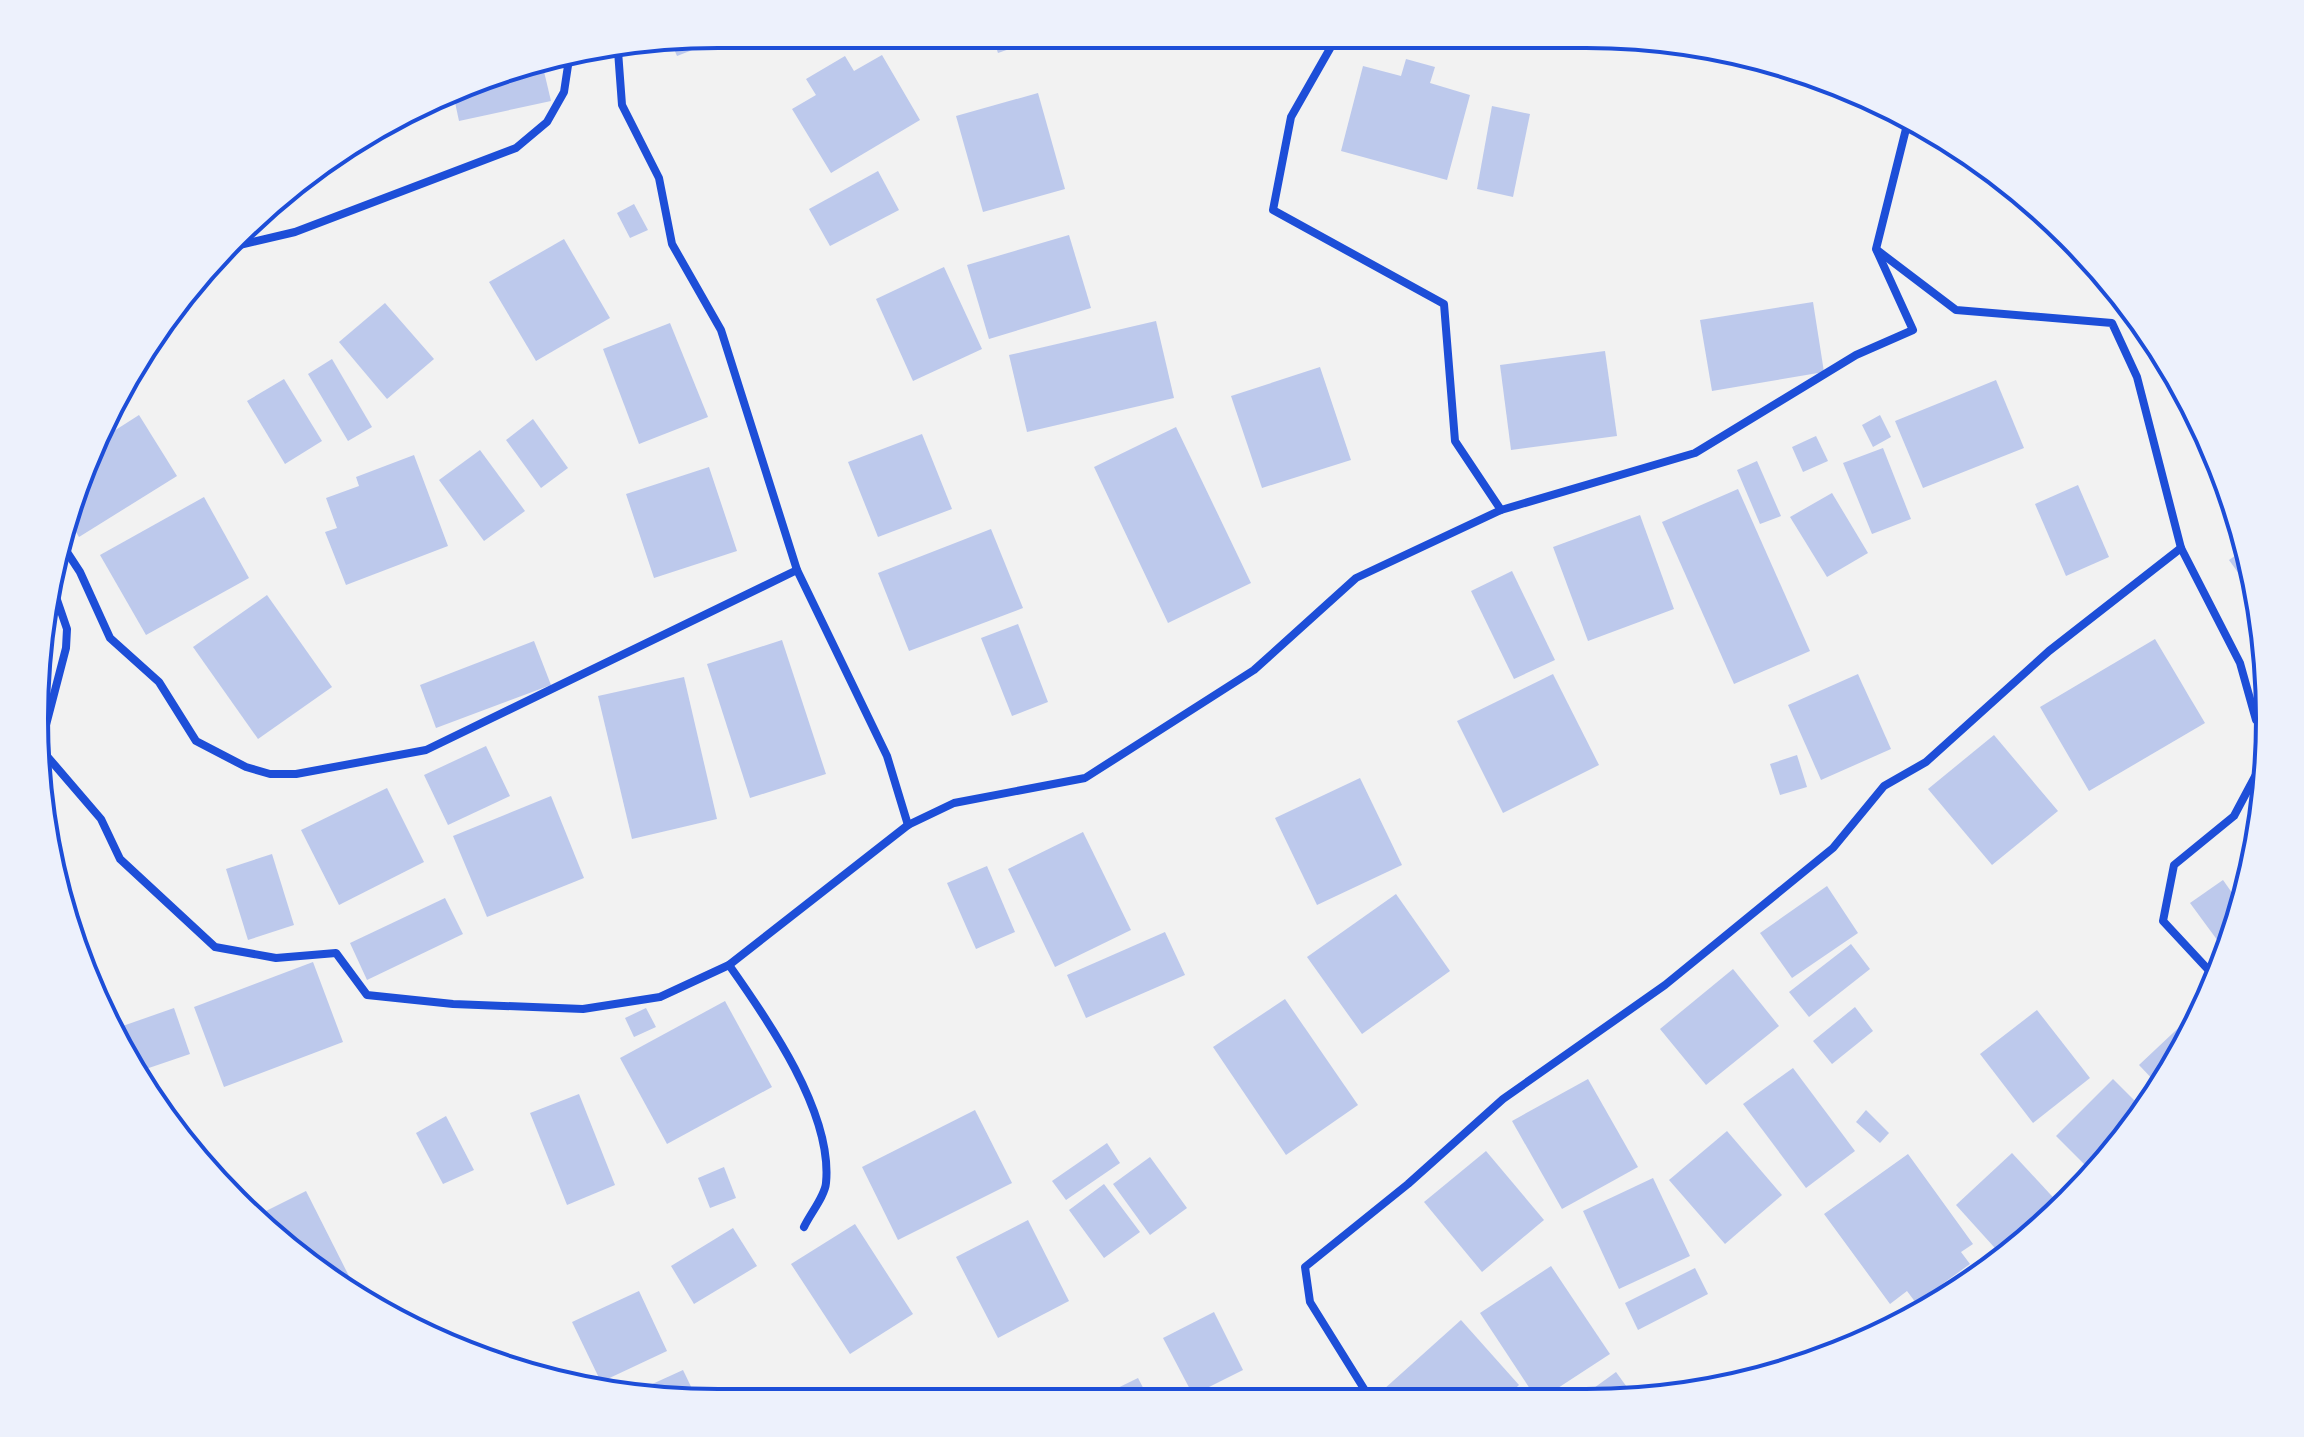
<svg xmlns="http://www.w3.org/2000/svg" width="2304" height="1437" font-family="'Fira Sans Condensed',sans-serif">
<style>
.building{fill:#bdc9ec}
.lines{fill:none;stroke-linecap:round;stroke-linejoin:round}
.minor{stroke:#1d4ed8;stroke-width:8}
.rim{fill:none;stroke:#1d4ed8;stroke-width:4}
</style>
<rect width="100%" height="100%" fill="#f2f2f2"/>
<!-- building -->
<g class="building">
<path d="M992 36H1046L998 53Z"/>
<path d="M691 39 695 49 677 56 671 42Z"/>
<path d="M882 55 920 120 831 173 792 109 816 95 806 79 845 56 854 71Z"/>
<path d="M1406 59 1435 67 1430 83 1470 95 1447 180 1341 151 1363 66 1401 76Z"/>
<path d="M542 63 551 101 459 121 453 93 499 70Z"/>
<path d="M1038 93 1065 189 983 212 956 116Z"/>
<path d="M1492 106 1530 114 1513 197 1477 189Z"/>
<path d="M878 171 899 210 830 246 809 209Z"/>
<path d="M634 204 648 230 630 238 617 213Z"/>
<path d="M1069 235 1091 308 989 339 967 265Z"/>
<path d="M564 239 610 318 536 361 489 282Z"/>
<path d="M944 267 982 349 913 381 876 299Z"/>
<path d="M1813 302 1824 372 1712 391 1700 320Z"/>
<path d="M385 303 434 359 387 399 339 342Z"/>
<path d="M1156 321 1174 398 1027 432 1009 355Z"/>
<path d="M670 323 708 417 639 444 603 349Z"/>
<path d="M1605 351 1617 436 1511 450 1500 365Z"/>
<path d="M332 359 372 427 348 441 308 374Z"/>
<path d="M1320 367 1351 460 1262 488 1231 396Z"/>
<path d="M284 379 322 441 285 464 247 401Z"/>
<path d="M1996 380 2024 448 1923 488 1895 421Z"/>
<path d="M139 415 177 476 79 537 67 517 70 498 103 438Z"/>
<path d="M1880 415 1891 437 1873 447 1862 425Z"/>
<path d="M533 419 568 468 541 488 506 440Z"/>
<path d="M1176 427 1251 583 1168 623 1094 467Z"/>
<path d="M922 434 952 509 878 537 848 462Z"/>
<path d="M1816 436 1828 461 1803 472 1792 447Z"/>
<path d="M1883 448 1911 519 1872 534 1843 463Z"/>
<path d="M480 450 525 511 484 541 439 480Z"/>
<path d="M414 455 448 546 346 585 325 532 337 528 326 498 359 486 356 477Z"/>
<path d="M1757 461 1781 516 1760 524 1737 470Z"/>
<path d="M709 467 737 551 654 578 626 494Z"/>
<path d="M2078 485 2109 557 2066 576 2035 504Z"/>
<path d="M1738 489 1810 651 1734 684 1662 522Z"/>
<path d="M1832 493 1868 553 1827 577 1790 517Z"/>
<path d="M204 497 249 578 146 635 100 555Z"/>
<path d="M1640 515 1674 609 1588 641 1553 547Z"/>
<path d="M991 529 1023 608 909 651 878 573Z"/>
<path d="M2245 549 2257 599 2229 560Z"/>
<path d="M1512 571 1555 660 1514 679 1471 591Z"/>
<path d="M267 595 332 687 258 739 193 647Z"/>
<path d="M1018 624 1048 702 1012 716 981 638Z"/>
<path d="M2155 639 2205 723 2089 791 2040 707Z"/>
<path d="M782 640 826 774 750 798 707 664Z"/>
<path d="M534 641 551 685 436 728 420 685Z"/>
<path d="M1553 674 1599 765 1503 813 1457 721Z"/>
<path d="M1858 674 1891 749 1821 780 1788 705Z"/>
<path d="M684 677 717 819 632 839 598 696Z"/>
<path d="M1994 735 2058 811 1992 865 1928 789Z"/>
<path d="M486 746 510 796 448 825 424 775Z"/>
<path d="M1797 755 1807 787 1780 795 1770 764Z"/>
<path d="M1360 778 1402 865 1317 905 1275 818Z"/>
<path d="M387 788 424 862 339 905 301 830Z"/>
<path d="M551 796 584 878 487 917 453 836Z"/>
<path d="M1083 832 1131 930 1055 967 1008 869Z"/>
<path d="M272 854 294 925 248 940 226 869Z"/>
<path d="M987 866 1015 932 976 949 947 883Z"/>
<path d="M2223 880 2242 907 2226 952 2190 903Z"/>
<path d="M1827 886 1858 933 1792 978 1760 933Z"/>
<path d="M1396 894 1450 971 1362 1034 1307 957Z"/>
<path d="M445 898 463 934 367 980 350 943Z"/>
<path d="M1165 932 1185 975 1086 1018 1067 975Z"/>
<path d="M1851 944 1870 969 1809 1017 1789 992Z"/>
<path d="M313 962 343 1042 224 1087 194 1007Z"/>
<path d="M1733 969 1779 1026 1706 1085 1660 1029Z"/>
<path d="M1285 999 1358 1105 1286 1155 1213 1047Z"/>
<path d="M725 1001 772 1087 667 1144 620 1058Z"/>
<path d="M2207 1001 2199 1022 2159 1086 2139 1065Z"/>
<path d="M1855 1007 1873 1031 1832 1064 1813 1041Z"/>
<path d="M174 1008 190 1054 137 1072 117 1028Z"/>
<path d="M646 1008 656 1027 634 1037 625 1018Z"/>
<path d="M2037 1010 2090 1078 2033 1123 1980 1054Z"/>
<path d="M1793 1068 1855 1151 1806 1188 1743 1104Z"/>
<path d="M1588 1079 1638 1167 1562 1209 1512 1121Z"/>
<path d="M2113 1079 2144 1110 2128 1136 2093 1173 2056 1136Z"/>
<path d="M579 1094 615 1185 567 1205 530 1113Z"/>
<path d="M975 1110 1012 1183 898 1240 862 1167Z"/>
<path d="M1866 1110 1889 1133 1880 1143 1856 1122Z"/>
<path d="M446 1116 474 1170 443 1184 416 1133Z"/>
<path d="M1727 1131 1782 1195 1725 1244 1669 1180Z"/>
<path d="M1107 1143 1120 1163 1066 1200 1052 1181Z"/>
<path d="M1486 1151 1544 1220 1482 1272 1424 1202Z"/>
<path d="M2012 1153 2062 1207 2036 1233 2003 1257 1956 1205Z"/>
<path d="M1908 1154 1973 1244 1961 1252 1970 1264 1916 1303 1907 1291 1890 1304 1824 1214Z"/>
<path d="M1150 1157 1187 1208 1150 1235 1113 1184Z"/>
<path d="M724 1167 736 1198 710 1208 698 1178Z"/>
<path d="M1653 1178 1690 1256 1619 1289 1583 1211Z"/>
<path d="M1104 1184 1140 1232 1104 1258 1069 1210Z"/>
<path d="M306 1191 354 1286 349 1289 301 1261 258 1215Z"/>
<path d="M1028 1220 1069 1301 998 1338 956 1257Z"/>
<path d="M855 1224 913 1314 850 1354 791 1264Z"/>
<path d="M733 1228 757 1266 694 1304 671 1266Z"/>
<path d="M1551 1266 1610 1354 1538 1401 1480 1313Z"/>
<path d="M1695 1268 1708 1294 1638 1330 1625 1303Z"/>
<path d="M639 1291 667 1351 601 1382 572 1322Z"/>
<path d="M1214 1312 1243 1370 1193 1395 1163 1338Z"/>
<path d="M1461 1320 1519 1385 1502 1401 1392 1400 1383 1390Z"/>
<path d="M683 1370 696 1397 626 1396Z"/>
<path d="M1616 1372 1637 1401H1576Z"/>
<path d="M1138 1378 1149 1399H1095Z"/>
</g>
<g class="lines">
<!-- minor -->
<g class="minor">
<path d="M1336 38 1291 117 1273 210 1444 304 1455 441 1501 510"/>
<path d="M618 51 622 105 659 178 672 244 721 330 797 570 887 756 908 825"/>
<path d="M235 246 295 232 516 148 547 122 564 92 569 59"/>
<path d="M1877 250 1956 310 2112 323 2137 377 2181 548 2240 663 2256 720H2267"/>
<path d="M63 546 80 572 110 638 159 682 196 741 246 767 270 774H296L426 750 797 570"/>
<path d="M55 594 67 629 66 648 40 748 101 819 120 859 215 947 276 958 336 953 367 995 453 1004 583 1009 660 997 729 965 908 825 954 803 1085 778 1254 670 1356 578 1501 510 1695 453 1856 355 1913 330 1876 249 1908 121"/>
<path d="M729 965C768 1020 833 1113 826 1183 825 1196 810 1214 804 1227"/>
<path d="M2216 978 2163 921 2174 865 2234 816 2268 752"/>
<path d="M1371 1400 1310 1302 1305 1267 1408 1184 1503 1099 1665 985 1833 848 1884 786 1926 762 2049 651 2181 548"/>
</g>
</g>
<!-- crop -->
<path d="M0 0H2304V1437H0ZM718 48H1586A670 670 0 0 1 2256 718V719A670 670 0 0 1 1586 1389H718A670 670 0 0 1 48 719V718A670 670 0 0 1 718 48Z" fill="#edf1fc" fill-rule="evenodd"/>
<path class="rim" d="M718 48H1586A670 670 0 0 1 2256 718V719A670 670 0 0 1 1586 1389H718A670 670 0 0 1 48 719V718A670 670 0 0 1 718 48Z"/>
</svg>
